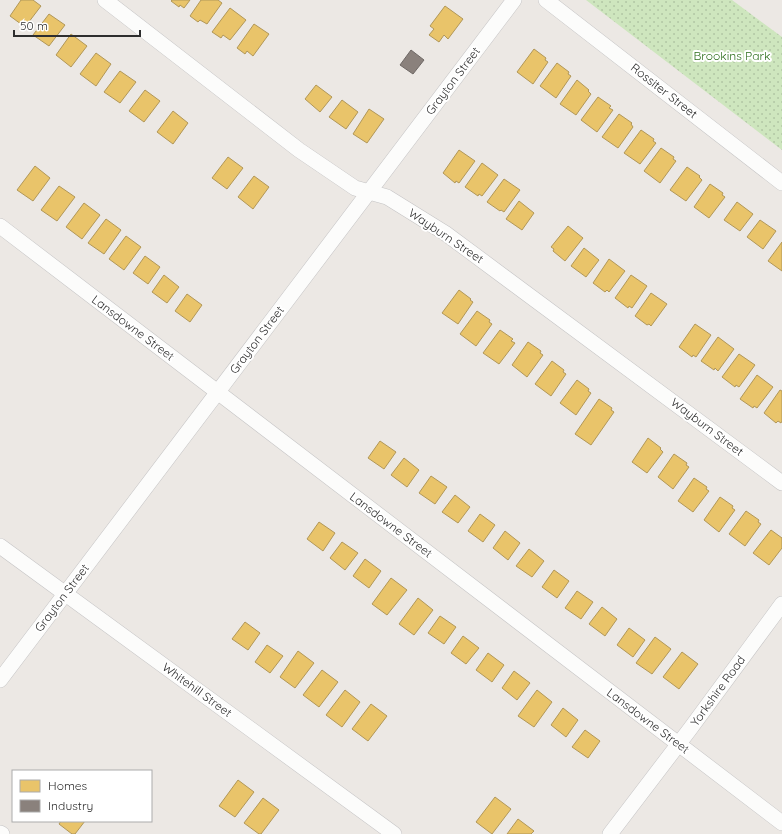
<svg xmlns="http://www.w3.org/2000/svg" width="782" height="834" font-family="Quicksand,sans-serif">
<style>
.park{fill:url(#park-dots)}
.homes{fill:#e9c46a;stroke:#b19758}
.industry{fill:#8a817c;stroke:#6e6865}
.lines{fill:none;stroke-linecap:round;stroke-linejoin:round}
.minor-casing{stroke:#c5c4c5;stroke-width:16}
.minor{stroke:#fcfcfb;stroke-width:15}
.labels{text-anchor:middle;stroke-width:4;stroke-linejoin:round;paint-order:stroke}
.park-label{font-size:12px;fill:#2c6e1b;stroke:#fff}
.street-label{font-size:12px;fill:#2e2e2e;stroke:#fff}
</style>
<defs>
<pattern id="park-dots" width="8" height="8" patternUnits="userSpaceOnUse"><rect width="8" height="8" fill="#cee6be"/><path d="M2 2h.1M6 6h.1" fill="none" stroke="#b1c6a4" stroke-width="1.8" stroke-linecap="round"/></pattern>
</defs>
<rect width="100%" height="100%" fill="#ece8e4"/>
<!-- park -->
<path class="park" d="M586 0H732L782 37V150Z"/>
<!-- homes -->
<g class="homes">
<path d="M21 0H33L41 6 25 27 10 16Z"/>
<path d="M172 0H190L184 8 180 5 179 7 171 1Z"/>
<path d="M201 0H218L222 3 207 24 200 20 198 22 190 16Z"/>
<path d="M445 6 463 19 448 39 444 35 439 42 429 35 434 29 430 26Z"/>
<path d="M230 8 246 20 230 40 223 35 221 38 212 32Z"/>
<path d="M49 14 65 25 49 46 33 35Z"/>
<path d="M254 24 269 34 253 56 247 51 245 54 237 48Z"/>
<path d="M71 34 87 46 71 67 56 55Z"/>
<path d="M534 49 546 58 545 60 548 62 533 84 517 72Z"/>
<path d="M96 53 111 64 96 86 80 74Z"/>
<path d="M557 63 569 72 568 74 571 76 556 98 540 86Z"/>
<path d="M120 71 136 82 120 103 104 92Z"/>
<path d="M577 80 589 90 588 91 591 94 576 115 560 104Z"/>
<path d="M316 85 332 97 320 112 305 99Z"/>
<path d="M145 90 160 101 144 122 129 111Z"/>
<path d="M598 97 611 106 609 108 613 110 597 132 581 120Z"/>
<path d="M342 100 358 112 346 129 329 117Z"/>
<path d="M369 109 384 119 367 143 353 134Z"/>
<path d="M173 111 188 123 173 144 157 132Z"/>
<path d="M619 114 632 123 631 124 633 127 618 148 602 137Z"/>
<path d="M641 130 654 139 653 141 656 143 640 164 624 153Z"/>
<path d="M661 148 674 157 673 159 676 161 660 183 644 171Z"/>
<path d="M459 150 475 161 459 183 456 181 455 183 443 173Z"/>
<path d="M228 157 243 168 227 189 212 178Z"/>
<path d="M482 163 498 175 482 196 479 194 478 196 465 187Z"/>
<path d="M35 166 50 178 33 201 17 190Z"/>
<path d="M687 167 700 176 699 177 702 180 686 201 670 190Z"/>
<path d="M254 176 269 187 253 209 238 197Z"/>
<path d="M504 179 520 190 504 212 501 210 500 211 487 202Z"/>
<path d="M710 184 723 193 722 195 725 197 709 218 694 207Z"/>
<path d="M59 186 75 197 57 221 41 210Z"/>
<path d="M519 201 534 213 522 230 506 219Z"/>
<path d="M737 202 753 214 740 231 724 220Z"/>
<path d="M84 203 100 215 82 239 66 227Z"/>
<path d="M106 219 121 230 104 254 88 243Z"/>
<path d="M760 220 776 231 763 249 747 237Z"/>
<path d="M568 226 583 238 565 261 553 251 554 249 551 247Z"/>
<path d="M126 236 141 247 124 270 109 259Z"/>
<path d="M782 242V271L768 261Z"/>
<path d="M584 248 599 260 586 277 571 266Z"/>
<path d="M145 256 160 267 148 284 133 273Z"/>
<path d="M609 259 625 271 609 292 607 290 605 292 593 283Z"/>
<path d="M164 275 179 287 167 303 152 292Z"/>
<path d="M631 275 647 286 632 308 629 306 628 308 615 298Z"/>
<path d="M459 290 471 299 470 300 473 302 458 324 442 313Z"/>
<path d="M651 293 667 304 651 326 649 324 647 325 635 316Z"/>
<path d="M187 294 202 305 190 322 175 311Z"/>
<path d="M477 311 490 320 489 322 492 324 476 346 460 334Z"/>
<path d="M695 324 711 335 696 357 693 355 692 357 679 347Z"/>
<path d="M500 330 513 339 511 341 515 343 499 364 483 353Z"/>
<path d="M718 337 734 349 718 371 715 368 714 370 701 361Z"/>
<path d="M528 342 541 351 540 353 543 355 527 377 512 365Z"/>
<path d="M739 354 755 365 739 387 736 385 735 387 722 377Z"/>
<path d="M552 361 564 370 563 372 566 374 551 396 535 384Z"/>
<path d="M757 375 773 387 757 408 754 406 753 408 740 399Z"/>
<path d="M577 380 589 389 588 391 591 393 576 415 560 403Z"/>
<path d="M780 390 782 391V421L781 423 778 421 776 423 764 413Z"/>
<path d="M599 399 612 408 611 410 614 412 591 445 575 434Z"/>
<path d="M648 438 661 448 660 449 663 452 647 473 632 462Z"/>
<path d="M380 441 396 452 384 469 368 458Z"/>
<path d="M674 454 687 463 686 465 689 467 673 489 658 477Z"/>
<path d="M404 458 419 470 407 487 391 475Z"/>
<path d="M431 476 447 487 435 504 419 493Z"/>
<path d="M694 478 707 487 706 489 709 491 693 512 678 501Z"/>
<path d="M455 495 470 507 458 523 442 512Z"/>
<path d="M720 497 733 506 732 508 735 510 719 532 704 520Z"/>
<path d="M746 511 759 520 758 522 761 524 745 546 729 534Z"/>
<path d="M480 514 495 525 483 542 468 531Z"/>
<path d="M319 522 335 533 323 551 307 539Z"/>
<path d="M771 530 782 538V548L769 565 753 553Z"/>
<path d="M505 531 520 543 508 560 493 548Z"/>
<path d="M342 542 358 553 345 570 330 558Z"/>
<path d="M529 549 544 561 532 577 516 566Z"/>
<path d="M365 559 381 571 369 588 353 576Z"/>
<path d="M554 570 569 581 557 598 542 587Z"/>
<path d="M391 578 407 590 387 615 372 604Z"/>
<path d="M577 591 593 602 581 619 565 608Z"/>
<path d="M418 598 433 610 414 635 399 624Z"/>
<path d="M602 607 617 619 605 636 589 624Z"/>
<path d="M440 616 456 627 444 644 428 633Z"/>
<path d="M245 622 260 633 248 650 232 639Z"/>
<path d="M629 628 645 640 633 657 617 645Z"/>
<path d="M463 636 479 648 466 664 451 653Z"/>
<path d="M655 637 671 649 652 674 636 663Z"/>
<path d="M267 645 283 656 270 673 255 662Z"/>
<path d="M298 651 314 663 295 688 280 677Z"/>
<path d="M682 652 698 664 679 689 663 677Z"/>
<path d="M488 653 504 665 492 682 476 670Z"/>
<path d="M322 670 338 682 319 707 303 695Z"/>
<path d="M514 671 530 683 517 700 502 688Z"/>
<path d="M345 690 360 702 342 727 326 715Z"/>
<path d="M537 690 552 702 534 727 518 716Z"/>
<path d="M371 704 387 716 368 741 352 729Z"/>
<path d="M563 708 578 720 566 737 551 725Z"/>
<path d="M585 730 600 741 588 758 572 747Z"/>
<path d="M238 780 254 792 235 817 219 806Z"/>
<path d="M495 797 511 809 492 834 476 822Z"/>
<path d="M263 798 279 810 261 834H259L244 823Z"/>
<path d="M518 819 534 831 531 834H507Z"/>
<path d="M61 821H85L75 834H72L59 824Z"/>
</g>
<!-- industry -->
<path class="industry" d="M411 50 424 60 413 74 400 65Z"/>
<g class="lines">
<defs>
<g id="minor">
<path d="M105 0 299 150 355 188 387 197 445 233 782 483"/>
<path d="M546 0 782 183"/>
<path d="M0 226 782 823"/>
<path d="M0 546 394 834"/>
<path d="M0 680 514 0"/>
<path d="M0 833 2 834"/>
<path d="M610 834 690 729 782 604"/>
</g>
</defs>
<!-- minor casing -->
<use href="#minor" class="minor-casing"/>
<!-- minor -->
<use href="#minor" class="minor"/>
</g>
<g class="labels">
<!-- park labels -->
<g class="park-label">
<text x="732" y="60">Brookins Park</text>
</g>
<!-- street labels -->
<g class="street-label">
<text transform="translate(453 81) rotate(-53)" y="4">Grayton Street</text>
<text transform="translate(664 91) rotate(38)" y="4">Rossiter Street</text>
<text transform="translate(446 236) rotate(34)" y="4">Wayburn Street</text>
<text transform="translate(133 328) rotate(37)" y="4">Lansdowne Street</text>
<text transform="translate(257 340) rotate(-53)" y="4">Grayton Street</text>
<text transform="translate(707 427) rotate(37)" y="4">Wayburn Street</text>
<text transform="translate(391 525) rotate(37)" y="4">Lansdowne Street</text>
<text transform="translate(62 598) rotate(-53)" y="4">Grayton Street</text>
<text transform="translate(197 690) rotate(36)" y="4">Whitehill Street</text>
<text transform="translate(718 691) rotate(-54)" y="4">Yorkshire Road</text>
<text transform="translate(648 721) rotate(37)" y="4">Lansdowne Street</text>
</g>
</g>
<!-- legend -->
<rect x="12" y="770" width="140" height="52" fill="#ffffff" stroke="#ababab"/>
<rect x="20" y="780" width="20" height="12" fill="#e9c46a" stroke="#ababab"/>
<text x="48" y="790" font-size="12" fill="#2e2e2e">Homes</text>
<rect x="20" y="800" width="20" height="12" fill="#8a817c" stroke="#ababab"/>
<text x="48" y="810" font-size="12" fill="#2e2e2e">Industry</text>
<!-- scale -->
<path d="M14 30v6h126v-6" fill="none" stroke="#2e2e2e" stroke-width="2"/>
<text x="20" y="30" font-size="12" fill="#2e2e2e" stroke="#ffffff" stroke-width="3" paint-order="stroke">50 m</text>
</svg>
